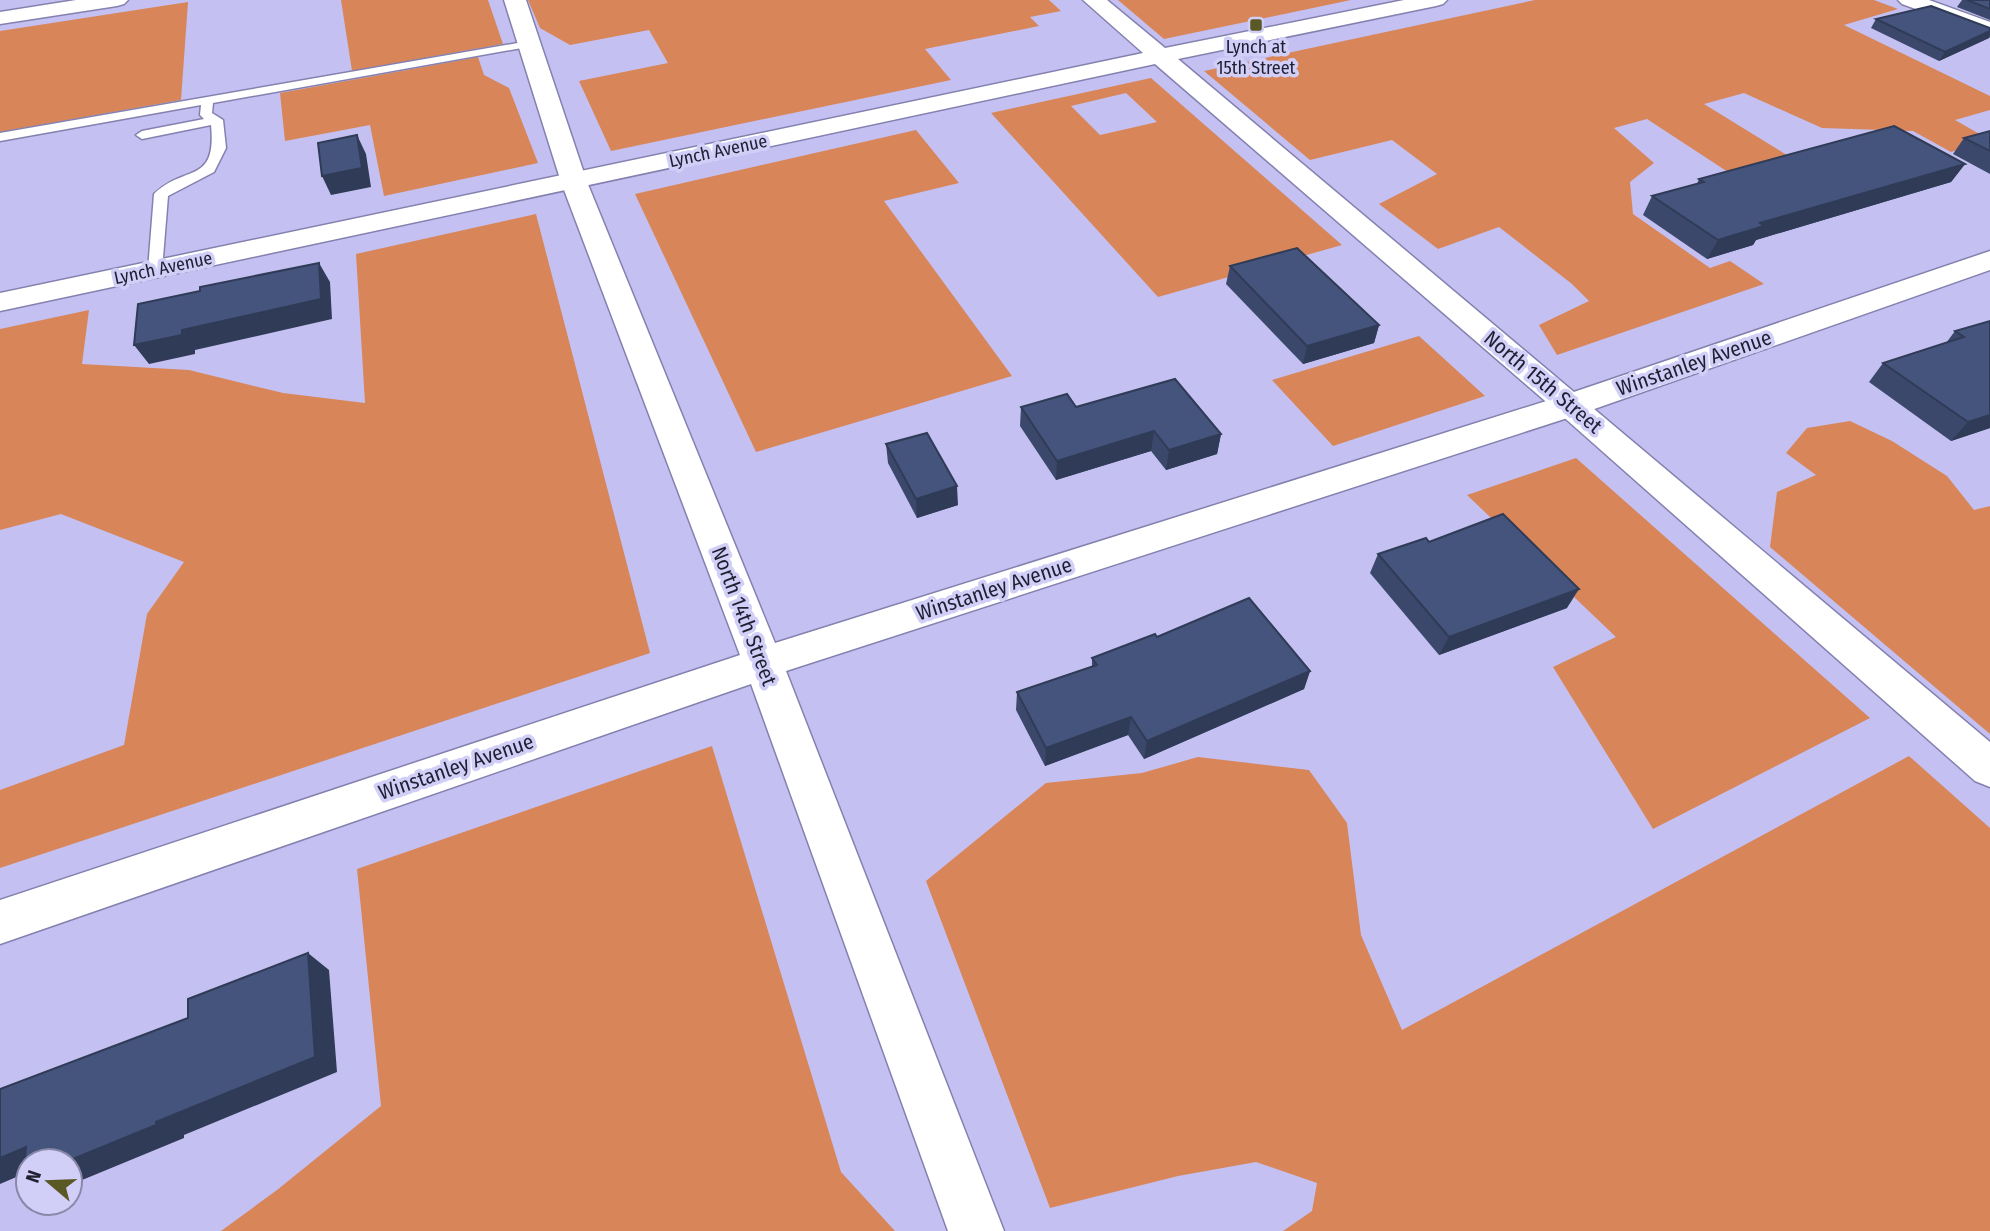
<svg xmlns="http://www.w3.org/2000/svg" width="1990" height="1231" font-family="'Fira Sans Condensed',sans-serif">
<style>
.green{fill:#d88559;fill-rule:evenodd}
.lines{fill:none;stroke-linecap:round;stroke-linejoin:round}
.lane-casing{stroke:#8481af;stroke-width:3}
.street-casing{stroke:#8481af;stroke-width:3}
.secondary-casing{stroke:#8481af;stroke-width:3}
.lane{fill:#fff;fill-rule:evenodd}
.street{fill:#fff;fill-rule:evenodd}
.secondary{fill:#fff;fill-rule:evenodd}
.wall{fill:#3b486b}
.shaded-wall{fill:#303b57}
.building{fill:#45547c;stroke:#303b57;stroke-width:2}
.poi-dot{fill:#5a5825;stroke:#d1cff7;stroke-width:2.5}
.labels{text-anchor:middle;stroke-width:7;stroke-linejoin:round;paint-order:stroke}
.far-poi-label{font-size:18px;fill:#201e31;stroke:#d1cff7}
.far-street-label{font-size:18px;fill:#201e31;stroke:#d1cff7}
.street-label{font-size:21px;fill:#201e31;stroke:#d1cff7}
</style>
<rect width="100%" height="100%" fill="#c4c1f2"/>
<!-- green -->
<g class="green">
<path d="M341 0H488L503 44 352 71Z"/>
<path d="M528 0H1049L1061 11 1030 17 1039 26 925 49 951 80 611 151 579 81 668 63 649 30 570 45 540 28Z"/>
<path d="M1118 0H1351L1164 39Z"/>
<path d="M1535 0H1874L1898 9 1844 25 1990 96V110L1955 120 1990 140 1951 152 1913 131 1822 128 1744 93 1704 104 1790 157 1731 174 1647 119 1614 128 1654 163 1630 182 1633 214 1710 268 1730 261 1764 284 1557 355 1539 325 1589 301 1572 284 1499 227 1438 249 1379 204 1437 174 1392 140 1310 160 1204 71Z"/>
<path d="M188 2 181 100 0 132V31Z"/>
<path d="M478 57 484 75 509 88 538 163 384 196 370 125 285 141 280 93Z"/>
<path d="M1151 78 1342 245 1158 297 991 113ZM1126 93 1157 122 1100 135 1071 106Z"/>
<path d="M916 130 959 183 884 201 1012 376 756 452 635 194Z"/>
<path d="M536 214 650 653 0 868V790L124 745 147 614 184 562 61 514 0 530V329L89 310 82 364 189 370 283 393 365 403 356 254Z"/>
<path d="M1419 336 1485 396 1333 446 1272 380Z"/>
<path d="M1850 421 1892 441 1947 476 1974 510 1990 506V734L1770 547 1777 492 1816 475 1786 453 1807 428Z"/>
<path d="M1576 458 1870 718 1653 829 1553 667 1616 637 1467 495Z"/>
<path d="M712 746 841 1172 895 1231H221L277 1190 381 1106 357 869Z"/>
<path d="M1909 756 1990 828V1231H1283L1312 1211 1317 1183 1256 1162 1178 1176 1050 1208 926 881 1046 783 1142 773 1198 757 1309 770 1347 823 1361 935 1402 1030Z"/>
</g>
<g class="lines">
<defs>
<path id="lane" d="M529 41 535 44 533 46 213 103 212 113 223 120 226 148 214 172 168 196 162 270 155 274 148 270 154 194C185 164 217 185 211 125L142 139 136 135 142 131 204 119 200 115 201 105 0 141V133Z"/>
<g id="street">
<path d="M76 0H128L124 4 117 6 0 24V12Z"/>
<path d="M504 0H526L587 182 775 643 1559 397 1990 251V270L1583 413 786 671 1004 1231H948L751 684 0 944V900L740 655 561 182Z"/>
<path d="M1898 0H1929L1990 22V36L1902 4Z"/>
</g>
<path id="secondary" d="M1083 0H1107L1165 48 1404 0H1447L1443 4 1436 6 1178 59 1990 742V787L1975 781 1559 413 1155 64 0 311V293L1143 53Z"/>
</defs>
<!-- lane casing -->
<use href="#lane" class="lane-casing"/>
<!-- street casing -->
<use href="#street" class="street-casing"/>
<!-- secondary casing -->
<use href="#secondary" class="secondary-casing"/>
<!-- lane -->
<use href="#lane" class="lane"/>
<!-- street -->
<use href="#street" class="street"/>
<!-- secondary -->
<use href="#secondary" class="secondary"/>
</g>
<!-- wall -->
<g class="wall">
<path d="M1962 0H1990V20L1957 7Z"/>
<path d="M1876 19 1990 28V36L1989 38 1939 61 1871 28Z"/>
<path d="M1990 131V174L1953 154 1964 138Z"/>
<path d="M1965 164 1951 182 1756 240 1753 245 1707 259 1643 215 1652 196 1697 184 1699 179Z"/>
<path d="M1230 266 1379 325 1374 343 1303 364 1226 284Z"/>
<path d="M1990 321V428L1951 441 1869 382 1883 363 1946 343 1955 331Z"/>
<path d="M1021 407H1076L1221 434 1217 454 1166 470 1151 451 1056 480 1020 426Z"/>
<path d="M886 444 958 505 917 518 888 463Z"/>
<path d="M1429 542 1567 608 1439 655 1370 573 1378 554Z"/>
<path d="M1157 637 1310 671 1304 689 1144 759 1128 735 1045 766 1016 710 1017 692 1092 666V658Z"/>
</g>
<!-- shaded-wall -->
<g class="shaded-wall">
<path d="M1990 31V36L1989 38 1939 61 1945 52Z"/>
<path d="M357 135 366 154 371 187 331 195 322 176Z"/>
<path d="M1965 164 1951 182 1756 240 1753 245 1707 259 1718 240 1760 223Z"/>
<path d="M319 263 330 282 332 319 195 350V354L149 364 134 345 182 330Z"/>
<path d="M1379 325 1374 343 1303 364 1307 346Z"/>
<path d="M1990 415V428L1951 441 1968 422Z"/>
<path d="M1154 431 1151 451 1056 480 1057 461Z"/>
<path d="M1221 434 1217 454 1166 470 1169 450Z"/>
<path d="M957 486 958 505 917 518 916 499Z"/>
<path d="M1579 589 1567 608 1439 655 1449 637Z"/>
<path d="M1310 671 1304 689 1144 759 1147 741Z"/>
<path d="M1131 717 1128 735 1045 766 1046 748Z"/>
<path d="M308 953 329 970 337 1072 184 1135V1138L70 1185V1161H68Z"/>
<path d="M26 1147 28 1172 0 1184V1158Z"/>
</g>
<!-- building -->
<g class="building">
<path d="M1967 0H1990V9Z"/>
<path d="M1931 6 1990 28V31L1945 52 1876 19Z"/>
<path d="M1894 126 1965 164 1760 223 1764 226 1718 240 1652 196 1704 182 1699 179Z"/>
<path d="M1990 131V151L1964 138Z"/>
<path d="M357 135 362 168 322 176 318 143Z"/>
<path d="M1297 248 1379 325 1307 346 1230 266Z"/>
<path d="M319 263 321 299 182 330V335L134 345 138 304 200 291V287Z"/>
<path d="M1990 321V415L1968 422 1883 363 1964 337 1955 331Z"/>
<path d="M1175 379 1221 434 1169 450 1154 431 1057 461 1021 407 1067 394 1076 407Z"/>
<path d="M927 433 957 486 916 499 886 444Z"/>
<path d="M1503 514 1579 589 1449 637 1378 554 1426 538 1429 542Z"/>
<path d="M1249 598 1310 671 1147 741 1131 717 1046 748 1017 692 1097 665 1092 658 1155 634 1157 637Z"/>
<path d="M308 953 315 1057 156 1122V1125L68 1161H28V1177L23 1179 26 1147 0 1158V1089L188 1018V999Z"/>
</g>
<!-- markers -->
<rect class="poi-dot" x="1249" y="18" width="14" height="14" rx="3.5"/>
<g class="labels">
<!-- far-poi labels -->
<g class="far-poi-label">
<text x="1256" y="53">Lynch at<tspan x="1256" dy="21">15th Street</tspan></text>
</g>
<!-- far-street labels -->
<g class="far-street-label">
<text transform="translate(718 151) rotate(-12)" y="6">Lynch Avenue</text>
<text transform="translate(163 268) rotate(-12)" y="6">Lynch Avenue</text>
</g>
<!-- street labels -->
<g class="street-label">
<text transform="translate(1694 363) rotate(-19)" y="7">Winstanley Avenue</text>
<text transform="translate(1543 382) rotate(40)" y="7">North 15th Street</text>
<text transform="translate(994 589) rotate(-18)" y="7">Winstanley Avenue</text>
<text transform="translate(744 616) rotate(69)" y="7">North 14th Street</text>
<text transform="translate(456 767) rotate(-19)" y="7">Winstanley Avenue</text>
</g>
</g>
<!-- north arrow -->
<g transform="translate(49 1182) rotate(289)"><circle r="33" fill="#d1cff7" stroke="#8a88a8" stroke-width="2"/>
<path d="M0-5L12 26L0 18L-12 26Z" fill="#5a5825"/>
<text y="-10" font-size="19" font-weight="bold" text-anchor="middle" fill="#201e31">N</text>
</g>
</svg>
